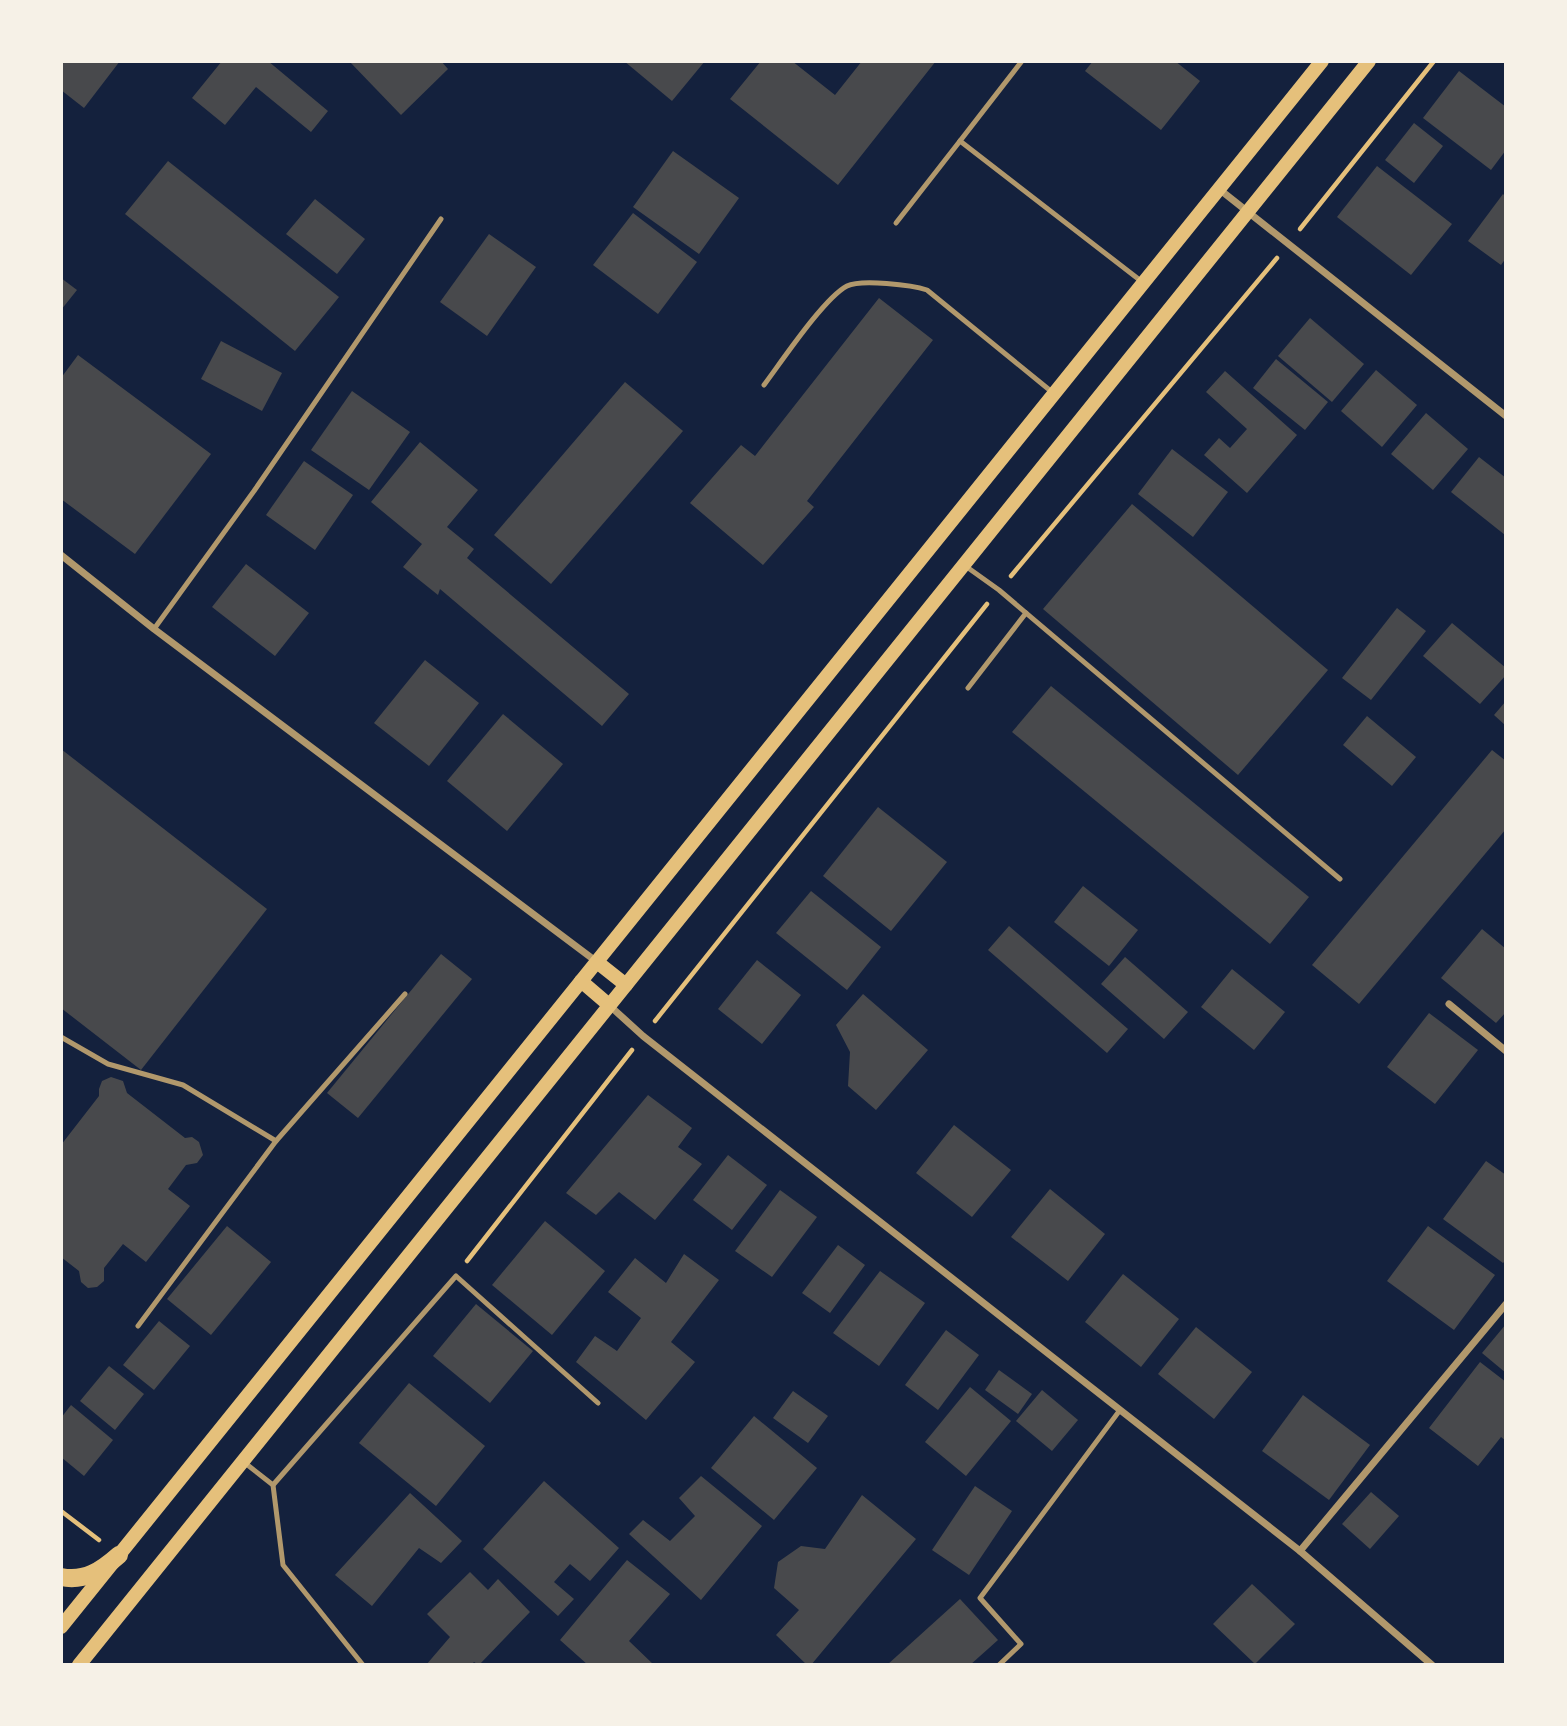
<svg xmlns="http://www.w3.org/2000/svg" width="1567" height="1726" font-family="'Open Sans',sans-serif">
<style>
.building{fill:#48494c}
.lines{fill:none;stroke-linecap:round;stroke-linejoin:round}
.path{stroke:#e5c07b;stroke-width:4.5}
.service{stroke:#b1986c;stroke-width:5}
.minor{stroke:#b1986c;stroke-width:7}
.secondary{stroke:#e5c07b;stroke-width:14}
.primary{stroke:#e5c07b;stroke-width:18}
</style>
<rect width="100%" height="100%" fill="#14213d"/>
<!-- building -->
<g class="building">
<path d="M61 61H120L84 108 61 90Z"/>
<path d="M222 61H268L328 111 311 132 256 87 225 125 192 98Z"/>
<path d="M349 61H441L448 69 401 115Z"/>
<path d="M624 61H705L672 101Z"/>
<path d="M761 61H792L835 95 862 61H936L838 185 730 99Z"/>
<path d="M1093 61H1175L1200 81 1161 130 1085 71Z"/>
<path d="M1459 71 1506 107V150L1491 170 1423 118Z"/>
<path d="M1414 123 1443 146 1414 183 1385 160Z"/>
<path d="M673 151 739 198 699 254 633 207Z"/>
<path d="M168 161 339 297 295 351 125 214Z"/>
<path d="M1377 166 1452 224 1411 275 1337 217Z"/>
<path d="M1503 194 1506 197V258L1501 265 1468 241Z"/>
<path d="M315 199 365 239 337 274 286 234Z"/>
<path d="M633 213 697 262 658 314 593 265Z"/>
<path d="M489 234 536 267 487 336 440 302Z"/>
<path d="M61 278 77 290 61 310Z"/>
<path d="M879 298 933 340 807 501 814 507 763 565 690 503 741 445 755 456Z"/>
<path d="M1310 318 1364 364 1332 402 1278 356Z"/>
<path d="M221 341 282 373 262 411 201 379Z"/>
<path d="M78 355 211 454 135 554 61 499V378Z"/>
<path d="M1276 359 1328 402 1305 430 1253 388Z"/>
<path d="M1376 370 1417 405 1382 447 1341 411Z"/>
<path d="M1225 371 1297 435 1247 493 1204 455 1219 438 1230 448 1247 429 1206 392Z"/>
<path d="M625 382 683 431 551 584 494 535Z"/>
<path d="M352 391 410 432 369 490 311 450Z"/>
<path d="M1426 413 1468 449 1433 490 1391 454Z"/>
<path d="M420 442 478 490 447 527 474 549 467 558 629 694 602 726 440 589 438 595 403 567 422 544 371 502Z"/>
<path d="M1172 449 1228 492 1193 537 1138 494Z"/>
<path d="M1479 457 1506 478 1505 535 1451 492Z"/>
<path d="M304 461 353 495 315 550 266 515Z"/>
<path d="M1132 504 1328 670 1238 775 1043 609Z"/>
<path d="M246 564 309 613 275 656 212 607Z"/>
<path d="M1397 608 1426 631 1371 700 1342 678Z"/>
<path d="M1452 623 1506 668V675L1480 704 1423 656Z"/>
<path d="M425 660 479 703 429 766 374 723Z"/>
<path d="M1051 686 1309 897 1270 944 1012 732Z"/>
<path d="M1506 701V726L1494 715Z"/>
<path d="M503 714 563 764 507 831 447 781Z"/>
<path d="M1367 716 1416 757 1392 786 1343 745Z"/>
<path d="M61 749 267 909 141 1070 61 1008Z"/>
<path d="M1492 750 1506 761V829L1359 1004 1312 965Z"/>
<path d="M878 807 947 862 891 931 823 876Z"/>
<path d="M1083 886 1138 930 1109 966 1054 922Z"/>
<path d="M811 891 881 947 847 990 776 933Z"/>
<path d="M1009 926 1128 1029 1107 1053 988 950Z"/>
<path d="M1482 929 1506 949V1012L1496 1023 1441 978Z"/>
<path d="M441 954 472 979 358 1118 327 1093Z"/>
<path d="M1125 957 1188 1012 1164 1039 1101 984Z"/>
<path d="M757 960 801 995 762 1044 718 1009Z"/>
<path d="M1232 969 1285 1012 1254 1050 1201 1007Z"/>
<path d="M863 994 928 1050 876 1110 848 1086 850 1052 836 1025Z"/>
<path d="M1429 1013 1478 1050 1435 1104 1387 1067Z"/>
<path d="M111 1077 123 1081 127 1093 185 1138 192 1137 199 1142 203 1155 197 1163 186 1165 168 1189 190 1206 146 1262 123 1244 104 1268V1281L97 1287 88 1288 81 1282 79 1271 61 1257V1145L99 1096V1089L102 1081Z"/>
<path d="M648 1095 692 1128 678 1147 702 1164 655 1220 619 1192 596 1215 566 1193Z"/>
<path d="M954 1125 1011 1170 972 1217 916 1173Z"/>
<path d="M728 1155 767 1185 732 1230 693 1200Z"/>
<path d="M1486 1161 1506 1175V1260L1503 1263 1443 1219Z"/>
<path d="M1050 1189 1105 1234 1068 1281 1011 1237Z"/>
<path d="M780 1190 817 1217 772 1277 735 1251Z"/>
<path d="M545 1221 605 1271 552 1335 492 1285Z"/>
<path d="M227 1226 271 1262 211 1335 167 1299Z"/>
<path d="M1428 1226 1495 1275 1454 1330 1387 1281Z"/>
<path d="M838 1245 865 1265 830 1313 802 1293Z"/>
<path d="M684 1254 719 1280 671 1342 695 1362 646 1420 576 1362 595 1336 617 1351 641 1318 608 1292 635 1258 666 1283Z"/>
<path d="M880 1271 925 1303 879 1366 833 1333Z"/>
<path d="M1123 1274 1179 1319 1141 1367 1085 1322Z"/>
<path d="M476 1304 533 1351 490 1403 433 1356Z"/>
<path d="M159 1321 190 1346 154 1390 123 1365Z"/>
<path d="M1506 1324V1373L1482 1353Z"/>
<path d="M1196 1327 1252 1372 1214 1419 1158 1374Z"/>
<path d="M946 1330 979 1355 938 1410 905 1385Z"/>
<path d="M1480 1362 1506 1382V1441L1501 1437 1478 1466 1429 1428Z"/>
<path d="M109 1366 144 1394 115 1430 80 1401Z"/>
<path d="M999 1370 1032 1394 1018 1414 985 1390Z"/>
<path d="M409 1383 485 1446 436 1506 359 1443Z"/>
<path d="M970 1387 1011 1421 966 1476 925 1442Z"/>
<path d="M1042 1390 1078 1420 1052 1451 1016 1421Z"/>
<path d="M793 1391 828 1416 808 1443 773 1418Z"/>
<path d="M1303 1395 1370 1445 1329 1500 1262 1451Z"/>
<path d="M71 1405 113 1440 84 1476 61 1457V1418Z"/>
<path d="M754 1416 817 1468 774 1520 711 1468Z"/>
<path d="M701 1476 762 1526 701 1600 629 1534 643 1520 670 1541 695 1516 679 1498Z"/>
<path d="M544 1481 619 1548 590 1581 570 1564 554 1582 574 1599 558 1616 483 1549Z"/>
<path d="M975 1486 1012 1511 969 1575 932 1550Z"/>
<path d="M1371 1492 1399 1516 1370 1549 1342 1524Z"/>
<path d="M410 1493 462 1541 441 1563 419 1548 372 1606 335 1575Z"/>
<path d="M862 1495 916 1539 811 1665H807L776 1635 799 1610 774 1588 778 1562 801 1546 825 1549Z"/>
<path d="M627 1560 670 1594 629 1641 654 1665H588L560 1640Z"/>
<path d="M470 1572 488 1590 498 1579 530 1612 479 1665 474 1662 471 1665H426L450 1637 427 1614Z"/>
<path d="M1252 1584 1295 1624 1255 1664 1213 1624Z"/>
<path d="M960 1599 998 1640 970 1665H887Z"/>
</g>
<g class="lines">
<!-- path -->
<g class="path">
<path d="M1300 229 1434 61"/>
<path d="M1011 576 1277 258"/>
<path d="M655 1021 987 604"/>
<path d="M467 1261 632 1050"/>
<path d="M61 1511 99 1540"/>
</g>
<!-- service -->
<g class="service">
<path d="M1022 61 960 141 1141 281"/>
<path d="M896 223 960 141"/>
<path d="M764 385C782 361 824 298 847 286 861 279 912 285 927 290L1052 392"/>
<path d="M964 565 999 590 1340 879"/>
<path d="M154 629 254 491 441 219"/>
<path d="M968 688 1026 613"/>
<path d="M61 1037 108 1064 183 1085 276 1141"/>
<path d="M138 1326 276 1141 405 994"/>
<path d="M245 1463 273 1485 283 1565 363 1665"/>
<path d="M273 1485 456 1276 598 1403"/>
<path d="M999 1665 1021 1644 980 1598 1120 1410"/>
</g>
<!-- minor -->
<g class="minor">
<path d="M1219 189 1506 416"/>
<path d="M61 555 154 629 597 962"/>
<path d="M1449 1004 1506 1051"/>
<path d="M610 1006 643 1036 1300 1551 1432 1665"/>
<path d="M1300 1551 1506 1304"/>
</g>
<!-- secondary -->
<g class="secondary">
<path d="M597 962 626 985"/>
<path d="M581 981 609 1005"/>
<path d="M61 1627 1322 61"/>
<path d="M79 1665 1369 61"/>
</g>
<!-- primary -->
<path class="primary" d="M61 1577C85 1582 102 1570 119 1555"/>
</g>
<!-- border -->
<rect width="1567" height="1726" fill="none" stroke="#f6f1e7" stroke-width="126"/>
</svg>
